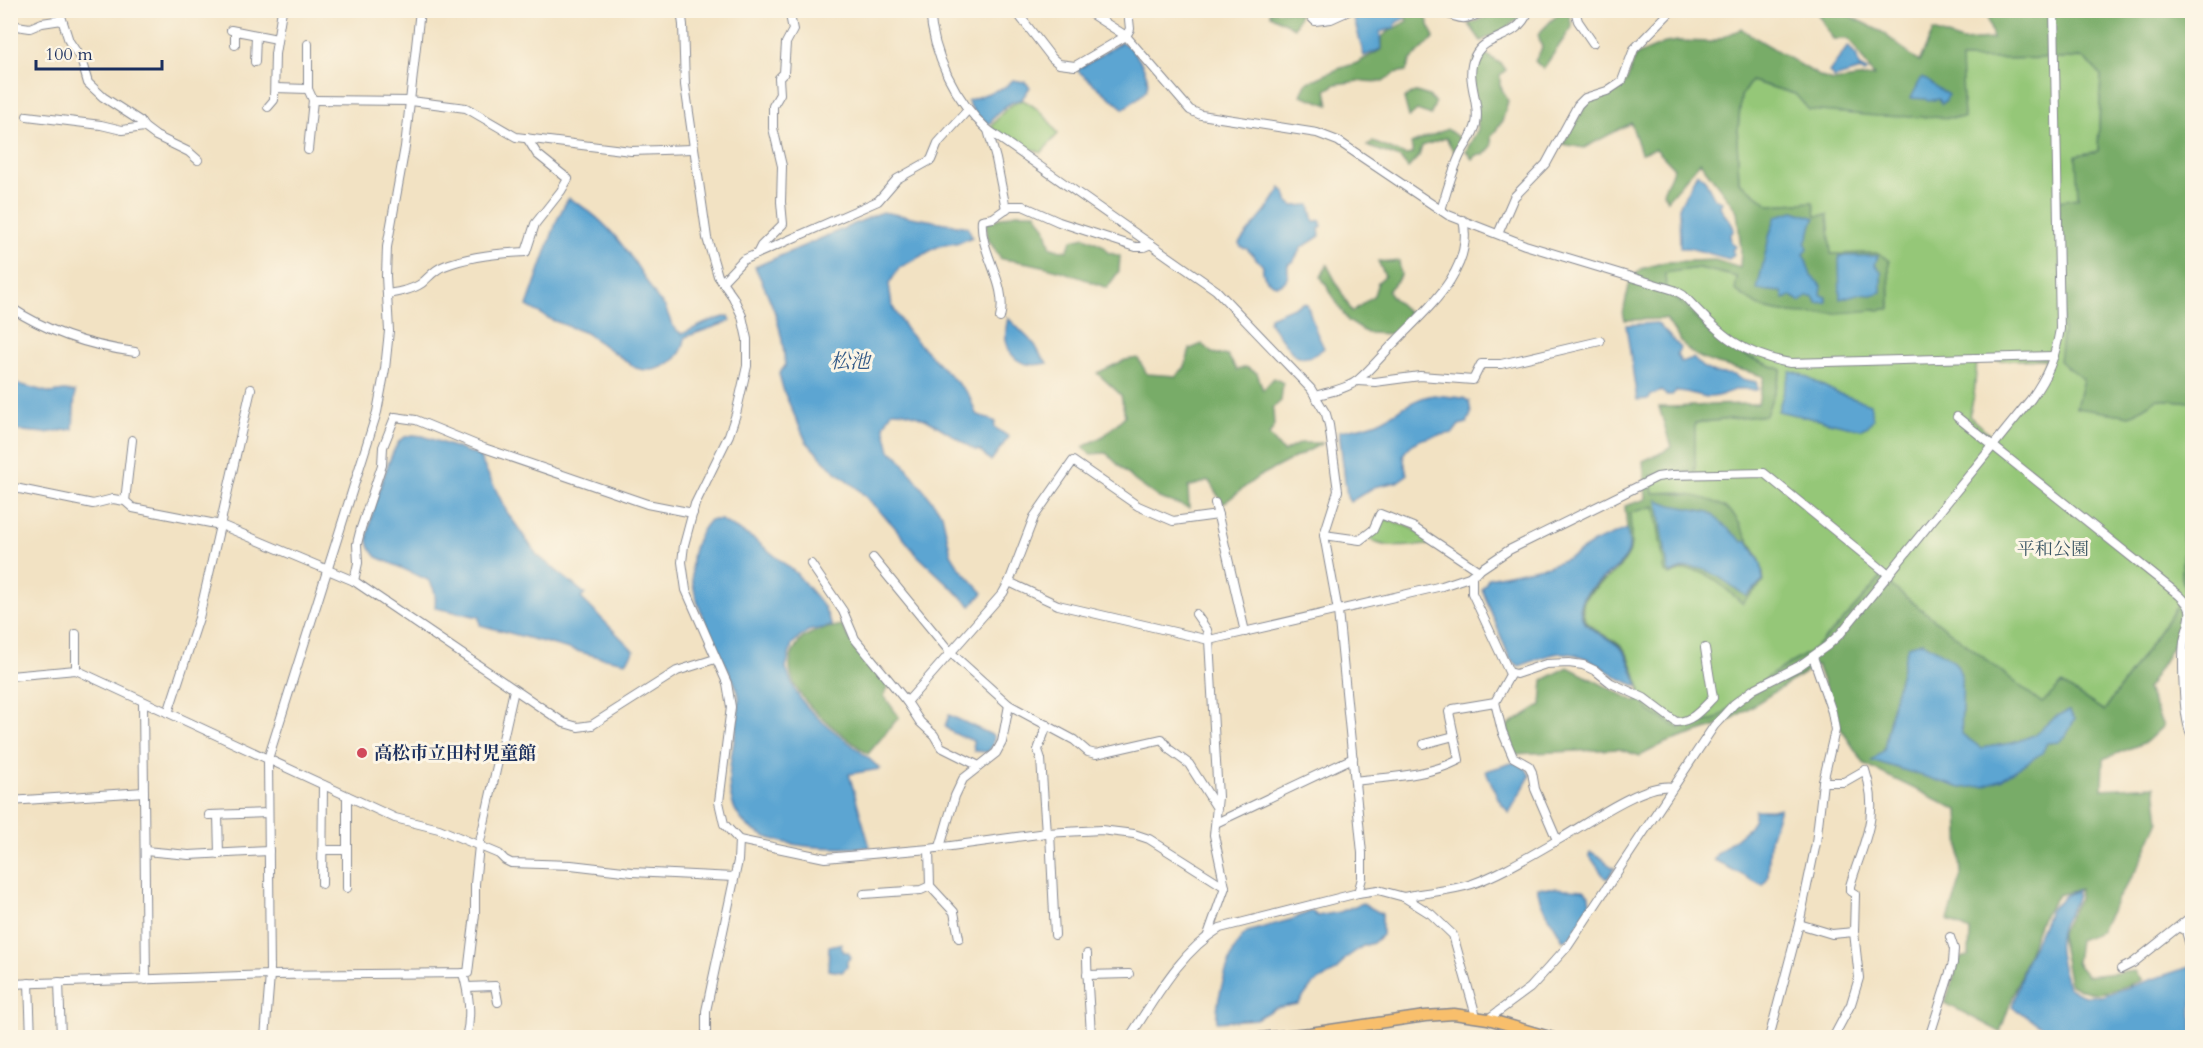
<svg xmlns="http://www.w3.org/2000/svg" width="2203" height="1048" font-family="Cardo,'Noto Serif JP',serif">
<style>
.green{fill:#95c778;stroke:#587b6b;stroke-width:1.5;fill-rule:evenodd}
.forest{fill:#78ac68;stroke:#4a6e63;stroke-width:1.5;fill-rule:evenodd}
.water{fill:#5ba5d2;stroke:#3b6a98;stroke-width:1.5}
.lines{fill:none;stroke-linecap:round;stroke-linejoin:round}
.minor-casing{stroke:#868890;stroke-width:10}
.major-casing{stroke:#868890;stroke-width:13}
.minor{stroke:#fff;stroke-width:8}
.major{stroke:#f8bf6c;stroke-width:10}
.poi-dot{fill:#d1495b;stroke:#fcf5e5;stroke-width:2}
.labels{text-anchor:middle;stroke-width:6;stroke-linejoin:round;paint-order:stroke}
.park-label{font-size:18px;fill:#3a5564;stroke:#fcf5e5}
.poi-label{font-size:18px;font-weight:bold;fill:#1b2f5e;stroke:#fcf5e5;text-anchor:start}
.water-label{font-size:20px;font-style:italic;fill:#315887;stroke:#fcf5e5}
</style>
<rect width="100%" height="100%" fill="#fcf5e5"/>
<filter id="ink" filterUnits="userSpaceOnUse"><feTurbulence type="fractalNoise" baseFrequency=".0167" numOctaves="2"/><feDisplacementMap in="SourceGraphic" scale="12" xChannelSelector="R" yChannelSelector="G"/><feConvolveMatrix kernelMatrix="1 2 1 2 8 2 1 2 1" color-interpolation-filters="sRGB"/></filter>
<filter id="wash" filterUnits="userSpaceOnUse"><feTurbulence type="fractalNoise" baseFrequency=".008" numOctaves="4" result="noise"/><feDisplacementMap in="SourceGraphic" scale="24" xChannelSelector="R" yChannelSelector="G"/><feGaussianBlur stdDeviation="1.35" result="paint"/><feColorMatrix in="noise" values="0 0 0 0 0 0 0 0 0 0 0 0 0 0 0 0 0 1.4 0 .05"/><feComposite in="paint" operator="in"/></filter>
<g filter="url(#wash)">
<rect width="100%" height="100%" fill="#f2e2c3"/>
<!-- green -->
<g class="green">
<path d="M2084 58 2101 75 2098 151 2078 199 2060 201 2084 379 2076 407 2130 416 2157 399 2192 402V506L2183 534 2182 578 2186 593 2104 711 2062 684 2043 704 1881 578 1836 628 1810 652 1772 674 1716 719 1680 729 1651 712 1639 698 1641 691C1636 678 1632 659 1623 649 1612 635 1587 633 1583 613 1582 608 1583 600 1587 596 1600 580 1620 573 1629 554 1633 546 1630 522 1630 512L1655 506 1665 572 1670 575C1699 559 1721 585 1742 603L1705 500 1678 492 1652 493 1650 476 1695 423 1766 415 1782 370C1760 361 1737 354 1718 340 1696 325 1690 305 1666 293L1665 272 1699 268 1738 277 1736 290 1758 305 1790 312 1890 309 1889 261 1879 253 1830 254 1828 215 1816 216 1813 202 1770 205 1739 182 1737 140 1741 96 1751 81 1795 94 1964 118 1960 59ZM2046 359 2040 378 2024 400 1991 436 1969 416 1974 396 1977 361ZM1796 372 1837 393 1870 404 1868 426 1861 429 1778 411Z"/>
<path d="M1023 100C1039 108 1049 119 1058 134L1041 153 999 134 991 127C1000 115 1008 104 1023 100Z"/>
<path d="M1381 517 1412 528 1429 540 1428 545C1408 546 1386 550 1369 539Z"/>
</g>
<!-- forest -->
<g class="forest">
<path d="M1270 11H1290L1300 14 1294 28 1270 15Z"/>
<path d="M1404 11H1420L1425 14 1434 38 1411 60 1406 71 1395 73 1383 82 1359 81 1336 84 1326 90 1329 105 1301 95 1306 83 1338 69 1357 63 1382 49V37L1386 33 1408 21Z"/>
<path d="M1502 11H1524C1514 26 1497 33 1481 41L1469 24Z"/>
<path d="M1561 11H1568L1572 27 1543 69 1535 61 1542 48 1538 34Z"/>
<path d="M1816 11H1844L1853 18 1882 32 1919 62 1933 31 1962 41 1993 39 1986 11H2192V402L2157 399 2130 416 2076 408 2083 379 2059 361 2063 330 2059 201 2078 198 2076 155 2098 151 2101 75 2084 58 1961 59 1964 118 1876 116 1809 110 1795 94 1751 81 1741 96 1737 140 1739 182 1770 205 1813 202 1816 216 1828 215 1831 254 1879 253 1889 261 1890 309C1851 311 1796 321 1759 306 1751 302 1743 295 1735 290L1737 277 1699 268 1665 273 1666 293C1687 303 1697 322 1714 337 1733 353 1759 361 1782 370L1766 415 1695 423V471L1650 476 1653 493C1677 492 1716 496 1733 514 1739 521 1743 531 1748 539 1759 557 1762 560 1764 582L1742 603C1721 585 1699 559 1670 575L1665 572 1655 506 1630 513C1630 522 1633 546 1629 554 1619 573 1600 580 1587 596 1583 600 1582 608 1583 613 1588 633 1612 635 1624 649 1632 659 1636 678 1641 691L1639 699 1651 712 1680 729 1716 719 1772 674 1810 652 1836 628 1881 578 2042 703 2062 684 2104 711 2186 593 2182 578 2183 534 2192 506V522L2185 551 2192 614 2147 689 2163 726 2146 742 2103 759 2102 789 2155 786 2159 821 2139 866 2118 898 2100 932 2079 940 2076 963 2087 976 2135 971 2142 980C2112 990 2099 1001 2070 984L2060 934 2079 898 2080 889 2058 895 2040 921 2000 1032 1945 1003 1960 958 1969 956 1970 931 1948 920 1961 878 1958 810 1865 765 1841 729 1817 665 1724 724 1665 743 1640 756 1619 749 1513 754 1507 726 1541 705 1543 680 1568 667 1636 702 1640 690C1635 678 1632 662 1625 651 1613 634 1569 628 1584 598 1589 588 1604 581 1612 574 1619 568 1624 559 1629 552L1625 506 1646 499 1643 461 1663 452 1671 447 1659 407C1692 407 1725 403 1758 404L1764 377C1741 367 1713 367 1692 353 1682 346 1673 329 1666 319L1625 320 1623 313 1630 281 1641 269 1665 262 1715 260 1740 268 1741 250 1737 211 1700 162 1667 200 1663 192 1674 168 1656 149 1641 153 1631 123 1584 148 1563 144 1588 101 1607 96 1626 83 1636 55 1665 43 1678 41 1712 42 1741 29 1821 77 1833 81 1874 76 1849 39H1833ZM1922 642C1932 648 1947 654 1955 663 1968 678 1959 714 1962 734L1981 748 2013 743 2034 735 2055 717 2069 711 2075 719 2002 779 1961 788 1878 761 1884 750 1893 702Z"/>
<path d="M1482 52 1500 63 1506 70 1500 75V85L1508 101 1502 122 1491 137 1492 146 1484 155H1476L1472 159 1466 151 1478 129 1473 74 1475 59Z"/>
<path d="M1416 92 1429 96 1435 103 1431 115 1417 110 1409 117 1404 98Z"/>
<path d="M1447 129 1462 140 1454 152 1446 138 1422 146 1419 156 1408 168 1400 158 1367 146 1373 142 1405 155 1413 154 1411 144Z"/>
<path d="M1015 213H1036L1045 227 1051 248 1067 251 1072 240 1085 237 1104 246 1107 252 1120 256 1119 271 1107 288C1070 273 1041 263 1001 259L988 239 986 223Z"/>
<path d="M1378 261 1389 262 1399 261 1401 276 1388 291 1393 298 1413 317 1396 334 1367 333 1348 321 1321 277 1327 265 1352 312 1374 295 1378 282 1385 276Z"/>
<path d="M1202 344 1212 353 1228 356 1237 370 1246 367 1257 373 1263 390 1274 378 1283 383 1281 401 1273 408 1274 427 1269 435 1283 452 1300 443H1323L1258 477 1223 504 1209 481 1188 487 1189 508 1159 498 1135 481 1106 453 1090 454 1083 447 1105 435 1125 416 1121 395 1097 373 1125 360 1138 358 1147 374 1176 376 1185 367 1190 349Z"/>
<path d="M841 625 851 641 888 685 884 696 899 717 868 754C842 734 781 695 791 658 794 647 799 639 810 634 819 629 831 628 841 625Z"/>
</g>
<!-- water -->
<g class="water">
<path d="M1363 11H1399L1405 18 1397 22 1394 28 1380 32 1381 49 1364 56 1353 15Z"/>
<path d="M1121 42C1134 47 1153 76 1146 90 1142 97 1130 103 1124 109L1077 70Z"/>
<path d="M1848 46 1857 57 1859 67 1867 71 1864 73 1860 70 1834 78 1829 72Z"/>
<path d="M1922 77 1948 95 1946 100 1942 104 1939 99 1928 101 1925 99 1911 98Z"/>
<path d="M1013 80 1025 82 1030 87 1022 99C1008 101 997 113 989 124L976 115 967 101 1005 87Z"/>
<path d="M1697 173 1704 178 1715 199 1722 202 1720 206C1723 216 1733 221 1734 230L1730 235 1731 242 1736 247 1732 250 1734 254 1729 259 1689 248H1680L1679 207Z"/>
<path d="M1281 188 1286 194 1287 201 1293 206 1310 205 1314 222 1320 220 1322 226 1319 229 1320 236 1301 248 1293 262 1288 264C1287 268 1289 275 1287 278 1280 293 1260 281 1263 266L1247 249 1241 247 1239 243 1266 211Z"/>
<path d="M568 198C609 219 634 259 656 297 658 301 663 303 665 307 670 318 671 328 682 334L710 321 729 316 731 321 685 337C684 360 658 375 636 368L586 333 552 320 527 306 557 220Z"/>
<path d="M1794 211 1815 218C1809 226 1812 235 1805 242L1808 248 1804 254 1811 276 1822 286 1821 295 1826 297 1827 302 1817 303 1813 297H1807L1800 302 1792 296 1784 299 1782 292 1757 290 1770 233 1776 216Z"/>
<path d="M882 212 968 227 972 237 961 242 939 246 899 268 889 284 892 306 908 332 969 395 976 414 996 422 994 427 1009 437 991 461 979 450 977 451C953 437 920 409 892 411L884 426 890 451 898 456 942 514 951 554 959 567 983 593 971 606 917 555 893 525 858 489 830 467 806 441 784 392 779 374 785 366C783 327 772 302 755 267Z"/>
<path d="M1839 256H1878L1875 265 1881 271V292L1872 295 1857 294 1840 299Z"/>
<path d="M1303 303 1307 304 1316 331 1324 348C1316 355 1305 361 1294 355L1269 322 1270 317Z"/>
<path d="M1008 318 1035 345 1041 356 1048 363C1014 371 1000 349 1008 318Z"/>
<path d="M1657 323 1681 348 1677 354 1681 362 1693 358 1702 367 1714 373 1734 375 1741 379 1756 382 1758 389 1754 391C1749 390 1743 388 1739 389 1729 391 1720 397 1710 397 1698 397 1688 390 1676 391L1672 395H1666L1661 391 1651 395 1649 399 1637 400 1626 325Z"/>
<path d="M1790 371 1796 372 1837 393 1870 404 1873 419 1868 426 1861 429 1778 411Z"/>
<path d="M11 382 51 393 64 391 75 392 73 429 45 433 11 430Z"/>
<path d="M1434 395 1463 398 1469 401 1471 414 1467 423 1459 425 1453 433C1434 436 1413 437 1403 455L1407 475 1397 482 1374 487 1350 502 1347 497 1339 431C1353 428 1369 427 1382 420 1399 411 1414 398 1434 395Z"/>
<path d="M413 435 423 436 479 456 507 512 537 555 585 594 581 598 634 651 626 662 599 657 480 625 479 617 435 608C436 597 436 589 428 580L377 557C373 552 369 548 368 541 367 523 388 459 398 443 402 437 407 436 413 435Z"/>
<path d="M1658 500 1671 505 1709 512 1743 542 1747 541 1761 563 1763 581 1746 596C1723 580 1699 556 1671 573L1668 570Z"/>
<path d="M710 520H721L754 539 796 573 824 607 832 626 808 631 792 644 786 668C789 677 793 686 797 694 817 725 854 742 880 769L849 774 870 847C835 849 764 850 740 818 715 783 741 736 739 697 738 686 729 674 725 664 704 619 670 564 710 520Z"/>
<path d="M1627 529C1628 536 1630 546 1628 552 1619 574 1581 585 1580 607 1579 633 1612 635 1624 652 1630 661 1634 676 1638 686 1611 679 1590 651 1560 653 1546 654 1533 662 1519 666L1510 659 1482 589 1489 578 1548 566 1571 557 1595 542Z"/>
<path d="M1922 642C1932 648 1947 654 1955 663 1968 678 1959 713 1962 734L1981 748 2013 743 2034 735 2055 717 2069 711 2075 719 2068 732 2059 742 2047 743 2042 753 2002 779 1984 786 1961 788 1878 762H1871L1884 750 1893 702 1908 646Z"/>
<path d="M949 715 994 736 993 745 988 752 974 751 973 741C963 735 952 736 945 726Z"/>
<path d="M1515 762 1525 767 1530 776 1509 813 1499 800 1486 771Z"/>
<path d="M1780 808 1770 839 1768 877 1763 886 1714 860 1716 855 1749 827 1753 821 1755 810H1772Z"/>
<path d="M1590 852C1601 854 1605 865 1615 868L1608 878H1605L1589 855Z"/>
<path d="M1537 887 1584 890 1589 895 1590 905 1571 937 1563 940 1541 903Z"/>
<path d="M2077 890C2077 902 2070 910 2064 921 2053 941 2061 966 2068 987L2084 996H2102L2192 966V1037H2058L2012 1007 2026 961 2050 910 2066 895Z"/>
<path d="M1362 903 1382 914V935L1373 943 1363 946 1346 958 1336 971 1313 984 1298 1004 1275 1008 1256 1019 1217 1022C1215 1002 1231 944 1247 932L1293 919 1312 911 1317 916 1340 912Z"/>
<path d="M842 943 841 947 844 952H848L851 957 847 961V967L842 972 828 970 829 946Z"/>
</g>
</g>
<g filter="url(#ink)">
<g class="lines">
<defs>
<g id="minor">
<path d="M59 10 69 41 81 59 88 83 103 97 140 121 144 127 156 136 189 152 198 160"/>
<path d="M681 10 683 25 685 85 707 238 718 276 733 297 742 316 747 339V366L736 414 729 435 695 504 684 545 682 562 686 590 727 683 731 707 719 802 724 824 739 840 825 858 929 849 1046 833 1101 830 1134 834 1149 839 1225 887"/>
<path d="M930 10C933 55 955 101 988 130L1216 290 1311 389 1326 414 1329 425 1338 491 1324 535 1338 611 1362 853V878L1358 893"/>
<path d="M1015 10 1052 58 1059 64 1075 66 1126 36 1130 29 1128 10"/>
<path d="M1085 10 1126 36 1190 110 1201 115 1317 133 1338 141 1448 215 1525 245 1674 290 1683 295C1719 332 1736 353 1790 363L2054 356"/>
<path d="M1311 10 1310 16 1315 21 1331 19 1351 10"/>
<path d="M1439 10C1462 21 1465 21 1488 10"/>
<path d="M1575 10 1578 21 1593 43"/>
<path d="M10 25 30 28 42 23 62 20"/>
<path d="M231 30 277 39"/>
<path d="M308 44V89L313 100 308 150"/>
<path d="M235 45V31"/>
<path d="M255 62 256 35"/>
<path d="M275 88 308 89"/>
<path d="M313 100 411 101 466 108 516 137 631 151 693 149"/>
<path d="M268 107 274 100 275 54 282 10"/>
<path d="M27 116 101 125 122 130 144 127"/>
<path d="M988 130 996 159 1006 209"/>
<path d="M1441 210C1447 191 1452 171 1461 153 1466 144 1474 134 1476 124 1481 102 1464 79 1475 56 1486 33 1516 42 1529 10"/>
<path d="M1498 234 1514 197 1546 164 1578 105 1585 98 1607 91 1622 81 1634 49 1672 10"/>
<path d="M757 254 761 246 783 224 781 202 782 166 773 128V106L780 94 779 78 784 73 786 43 793 30 789 10"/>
<path d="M722 282 743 260 878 201 897 179 931 160 938 143 966 112"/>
<path d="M387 294C399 292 412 290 422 283 429 277 435 269 444 266 469 256 499 253 526 252L535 224 561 191 568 179 537 154 527 138"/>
<path d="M10 307C47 332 91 346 135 352"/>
<path d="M1000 318C1009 284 979 253 982 220L993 218 1010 206H1023L1059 222 1136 247H1144L1151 244"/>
<path d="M1357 381 1375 382 1420 376 1473 380 1481 364H1501L1600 341"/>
<path d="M1315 396C1328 392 1347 389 1358 380 1372 368 1384 353 1397 340 1427 309 1475 269 1463 220"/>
<path d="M1957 417 2179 595C2183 599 2189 604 2190 610 2192 620 2185 632 2184 642 2182 659 2183 724 2192 735"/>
<path d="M10 487 93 504 113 499 125 501 133 508 221 525 354 581 564 723 578 727 592 725 677 671 715 659"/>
<path d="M125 501 132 440"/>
<path d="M1215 503 1245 632"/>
<path d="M1324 535 1360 540 1373 530 1380 514 1413 527 1479 571"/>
<path d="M873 558 950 652 1009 705 1074 740 1088 752 1096 754 1162 739 1170 750 1189 764 1217 808"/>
<path d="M811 564 843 611 855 639 907 702 920 722 934 735 941 747 979 766"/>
<path d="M1472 575V593L1509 672 1516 674 1546 664 1569 663 1583 665 1596 671 1611 683 1644 698 1676 722C1692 722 1702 709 1713 698L1705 648"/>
<path d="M354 581 358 563 357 544 361 528 382 465 383 447 395 417 416 420 484 448 647 504 693 513"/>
<path d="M1009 582 1058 605 1209 640 1207 630 1196 614"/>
<path d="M76 670V634"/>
<path d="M10 676 76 670 395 818 439 829 499 854 505 860 511 863 571 865 632 872 734 877"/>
<path d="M143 702 146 980"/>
<path d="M907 702 1003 593 1009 582 1034 517 1073 461 1138 506 1173 521 1218 515"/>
<path d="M1495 702 1502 731 1513 757 1529 766 1532 772 1535 789 1557 840"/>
<path d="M168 713 199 618 251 389"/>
<path d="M1424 744 1454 736"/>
<path d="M1355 781C1390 777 1428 776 1459 760L1449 712 1453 709 1495 702 1511 673"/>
<path d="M1823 782H1844L1865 770C1881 817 1863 842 1850 886V891L1855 894 1854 932"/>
<path d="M10 801 144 792"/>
<path d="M209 815 268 813"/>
<path d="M218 815 219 854"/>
<path d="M1216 823 1353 758"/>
<path d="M1046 833 1041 759 1038 750 1047 725"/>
<path d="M1050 833 1055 935"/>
<path d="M940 847 955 796 963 779 996 753 1002 742 1009 705"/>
<path d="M929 849 930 886 954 912 959 938"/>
<path d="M323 850H347"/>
<path d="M145 851 189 855 269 851"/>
<path d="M322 884 323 785"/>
<path d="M347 888V796"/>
<path d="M864 894 921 890 930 886"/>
<path d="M1404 897C1426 892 1451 891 1472 884 1501 874 1531 855 1558 840 1585 825 1643 782 1673 787"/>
<path d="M1799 924 1832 934 1854 932 1859 978 1851 1004 1833 1038"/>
<path d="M2180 928 2186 931 2192 953"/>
<path d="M1208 935 1225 887 1214 835 1218 797 1209 640 1442 586 1469 577 1509 550 1657 477 1672 475 1764 473 1889 575"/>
<path d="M1087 954C1087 983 1090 1009 1091 1038"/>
<path d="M2121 969 2133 963 2192 916"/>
<path d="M463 973C469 995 472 1015 466 1038"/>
<path d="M1087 975 1129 974"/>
<path d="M59 982 61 1038"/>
<path d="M29 983 31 1038"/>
<path d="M10 984 270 975 468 973 475 914V884L479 846 514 690"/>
<path d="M467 987 495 986 498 1002"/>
<path d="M1488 1019 1530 988 1568 946 1714 726 1734 704 1754 689 1799 666 1827 646 1841 633 2031 399C2048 375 2055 358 2060 329L2054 10"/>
<path d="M265 1038 270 975 268 759 377 412 385 369 389 331 386 276 387 247 405 147 420 10"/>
<path d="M706 1038V1011L738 861 739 840"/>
<path d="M1129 1038C1155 999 1179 953 1220 928L1358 893 1378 890 1404 897 1431 914 1453 935 1476 1016"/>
<path d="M1769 1038 1799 924 1816 843 1823 782 1835 730 1832 712 1813 657"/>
<path d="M1929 1038 1953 963 1954 949 1950 937"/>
</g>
<path id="major" d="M1260 1038 1310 1033 1425 1016 1454 1014 1488 1019 1553 1038"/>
</defs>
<!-- minor casing -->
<use href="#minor" class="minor-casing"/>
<!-- major casing -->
<use href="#major" class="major-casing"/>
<!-- minor -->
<use href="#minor" class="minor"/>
<!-- major -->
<use href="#major" class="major"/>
</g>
</g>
<!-- markers -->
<circle class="poi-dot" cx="362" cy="753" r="6"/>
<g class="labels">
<!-- park labels -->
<g class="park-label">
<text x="2053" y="555">平和公園</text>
</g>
<!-- poi labels -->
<g class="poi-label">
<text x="374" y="759">高松市立田村児童館</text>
</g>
<!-- water labels -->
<g class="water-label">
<text x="850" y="368">松池</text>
</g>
</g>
<!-- margin -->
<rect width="2203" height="1048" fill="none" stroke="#fcf5e5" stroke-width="36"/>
<!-- scale -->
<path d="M36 60v9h126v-9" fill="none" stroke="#1b2f5e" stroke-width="3"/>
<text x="45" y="60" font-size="18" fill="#1b2f5e" stroke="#fcf5e5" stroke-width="4.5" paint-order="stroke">100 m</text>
</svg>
